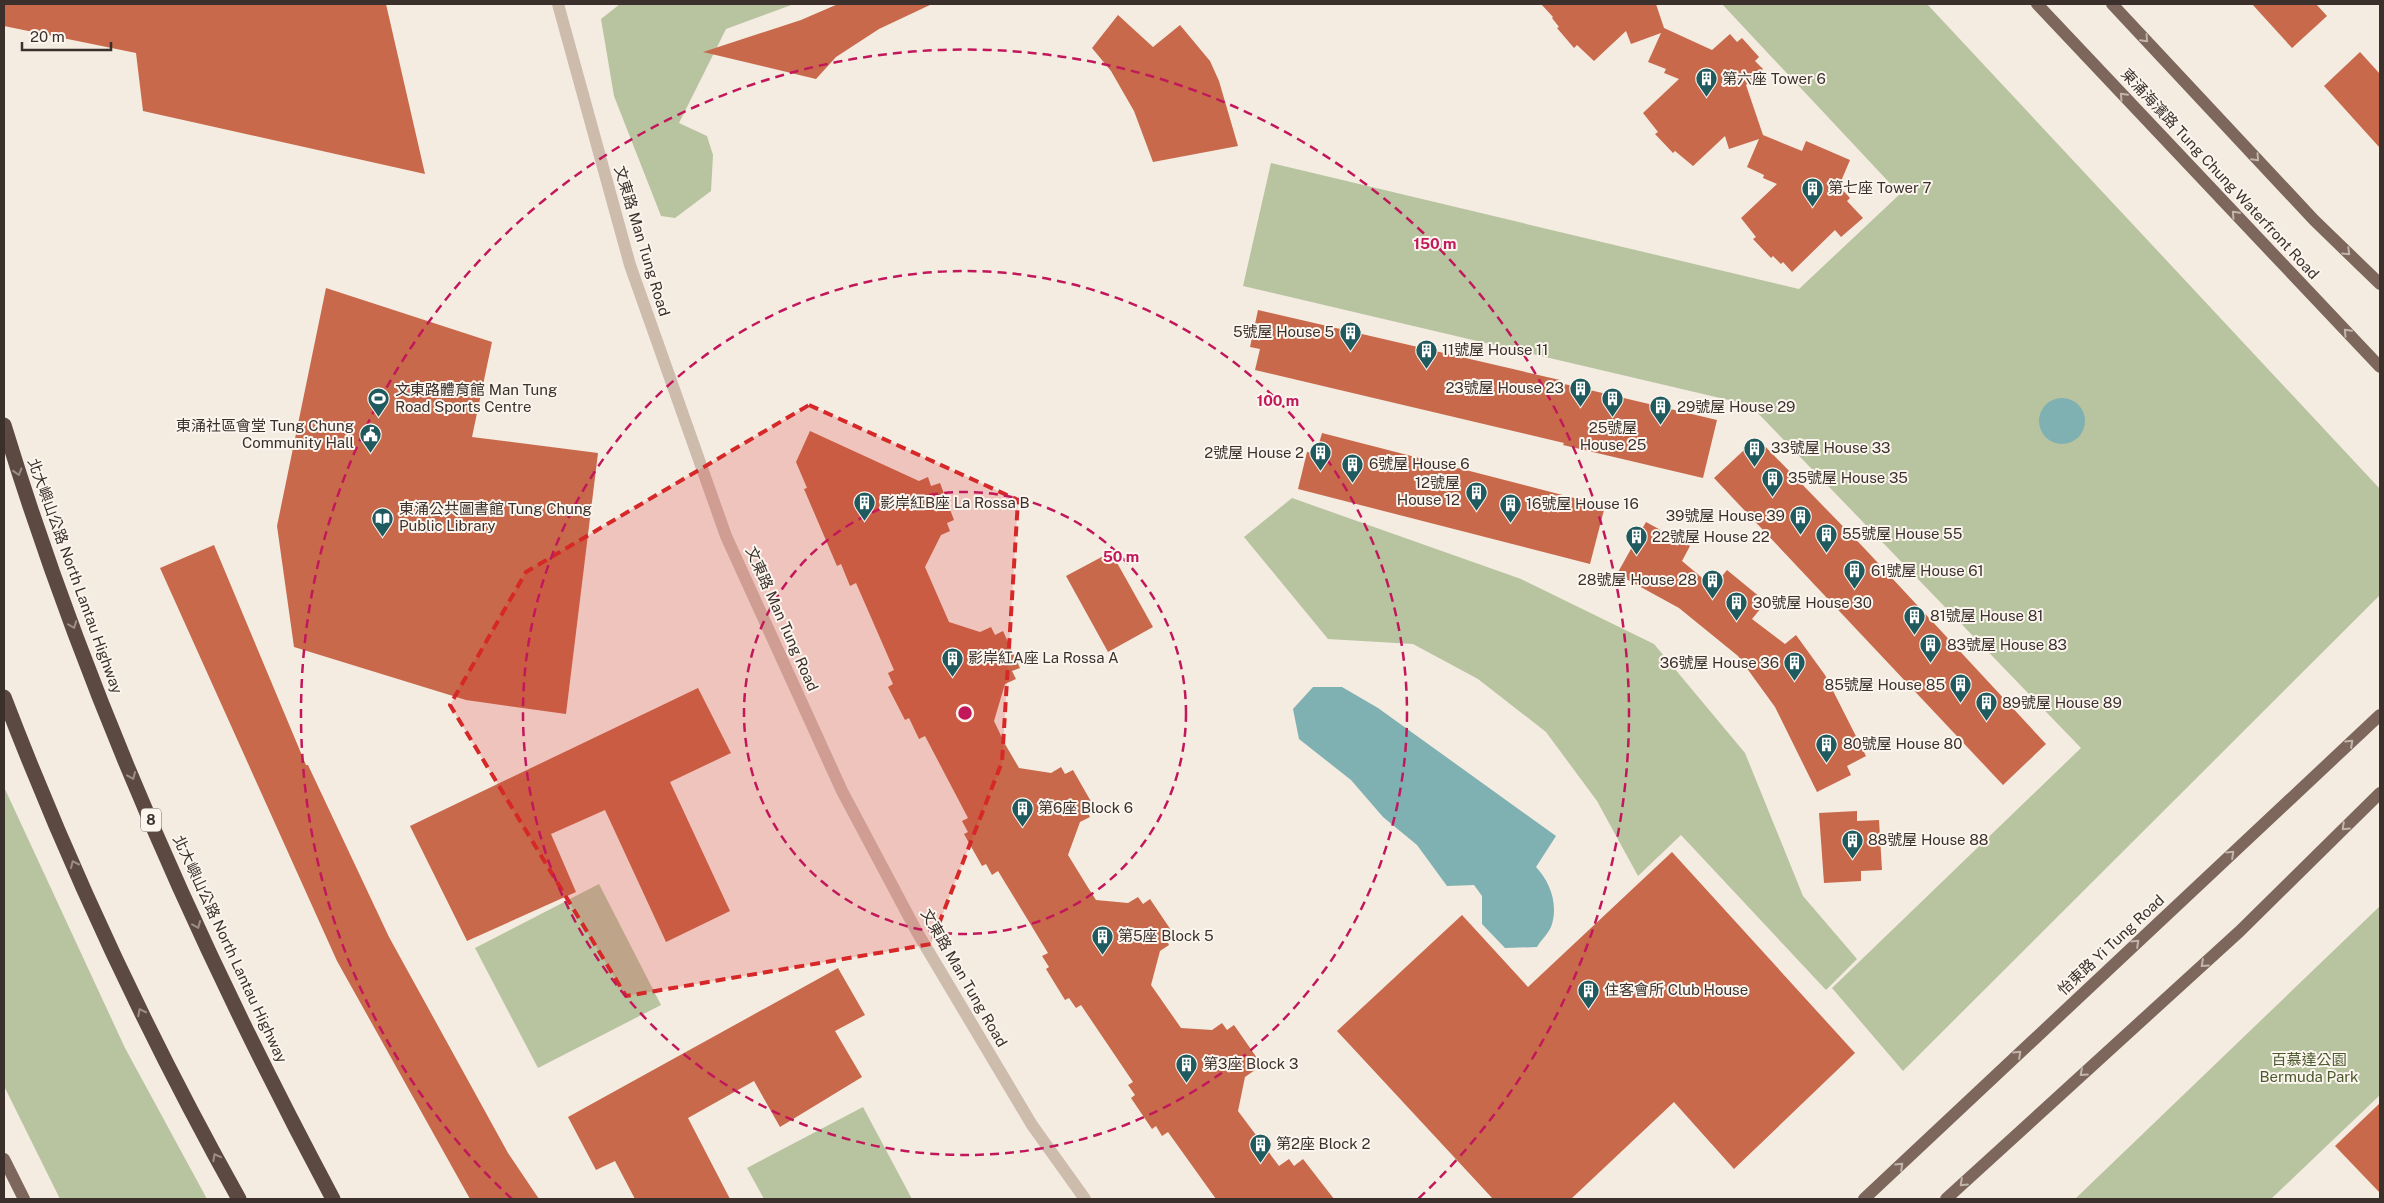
<svg xmlns="http://www.w3.org/2000/svg" width="2384" height="1203" font-family="'Public Sans','Noto Sans TC',sans-serif">
<style>
.green{fill:#b8c4a0}
.water{fill:#7fb0b2}
.building{fill:#c8694b}
.lines{fill:none;stroke-linecap:round;stroke-linejoin:round}
.minor{stroke:#cdbbac;stroke-width:12}
.major{stroke:#7d675c;stroke-width:12}
.highway{stroke:#5c4a42;stroke-width:15}
.oneway{stroke:#c2b5ac}
.oneway2{stroke:#9c8e87}
.marked{fill:#d62828;fill-opacity:0.2;stroke:#d62828;stroke-width:4;stroke-dasharray:10 6;stroke-linejoin:round}
.ring{fill:none;stroke:#c2185b;stroke-width:2.5;stroke-dasharray:9 6}
.labels{text-anchor:middle;stroke-width:4;stroke-linejoin:round;paint-order:stroke}
.shield{fill:#fbf5ee;stroke:#756b66;stroke-width:1}
.shield-label{font-size:14px;font-weight:bold;fill:#3b302b}
.poi-label{font-size:15px;fill:#3b302b;stroke:#fbf5ee;text-anchor:start}
.street-label{font-size:15px;fill:#3b302b;stroke:#fbf5ee}
.park-label{font-size:15px;fill:#4a5a2e;stroke:#fbf5ee}
.centre{fill:#c2185b;stroke:#fbf5ee;stroke-width:2.5}
.ring-label{font-size:15px;text-anchor:middle;font-weight:bold;fill:#c2185b;stroke:#fbf5ee;stroke-width:4;stroke-linejoin:round;paint-order:stroke}
</style>
<rect width="100%" height="100%" fill="#f4ebe1"/>
<!-- green -->
<g class="green">
<path d="M620 4H794L726 29 679 123 707 136 713 155 711 191 675 218 661 216 614 96 601 19Z"/>
<path d="M1722 4H1927L2380 489V595L1903 1071 1832 988 2081 748 1750 405 1243 286 1271 163 1799 289 1900 194Z"/>
<path d="M1292 498 1521 579 1654 644 1745 753 1803 896 1857 959 1826 990 1681 835 1638 876 1597 801 1546 732 1478 679 1413 644 1328 639 1244 537Z"/>
<path d="M4 787 125 1048 207 1199H60L4 1086Z"/>
<path d="M599 884 661 1005 538 1068 475 948Z"/>
<path d="M2380 906V1095L2271 1199H2075Z"/>
<path d="M863 1107 912 1199H764L747 1168Z"/>
</g>
<!-- water -->
<g class="water">
<circle cx="2062" cy="421" r="23"/>
<path d="M1313 687H1342L1378 708 1556 836 1536 867C1550 882 1558 903 1552 924 1550 932 1541 940 1537 947L1505 948 1482 924V896L1474 885 1447 886 1417 845 1383 817 1351 780 1299 739 1293 709Z"/>
</g>
<!-- building -->
<g class="building">
<path d="M4 4H386L425 174 143 111 136 53 4 26Z"/>
<path d="M838 4H932L879 29 836 57 816 79 703 52 801 20Z"/>
<path d="M1541 4H1656L1664 28 1712 50 1730 34 1737 42 1742 38 1759 57 1755 61 1763 69 1746 85 1763 135 1802 151 1806 141 1850 160 1839 186 1850 198 1847 201 1863 218 1841 237 1835 230 1792 272 1783 262 1781 264 1773 256 1771 258 1753 239 1756 237 1741 218 1777 184 1763 178 1764 175 1747 167 1759 139 1729 149 1725 136 1693 166 1675 151 1673 153 1655 134 1658 132 1643 113 1679 79 1664 73 1666 69 1648 62 1661 33 1631 44 1626 31 1594 61 1577 45 1574 48 1557 28 1559 27 1552 18 1553 17Z"/>
<path d="M2252 4H2316L2327 16 2292 48Z"/>
<path d="M1118 15 1153 47 1180 25 1210 61 1219 81 1238 146 1153 162 1134 111 1111 71 1092 48Z"/>
<path d="M2360 52 2380 74V148L2324 86Z"/>
<path d="M326 288 492 342 472 437 598 453 566 714 466 700 294 647 277 526Z"/>
<path d="M1258 310 1560 380V383L1717 420 1703 478 1563 445 1564 443 1255 370 1260 349 1250 347Z"/>
<path d="M810 431 919 481 928 477 931 486 940 483 954 520 947 523 950 531 941 535 925 567 949 622 980 632 991 627 995 635 1003 631 1020 668 1012 671 1016 679 1005 684 994 721 1005 744 1019 768 1051 773 1061 767 1065 774 1073 770 1093 805 1086 809 1090 817 1080 822 1068 855 1087 886 1096 900 1128 903 1138 897 1143 904 1150 899 1173 933 1165 937 1169 945 1160 951 1151 985 1181 1028 1212 1030 1222 1023 1227 1030 1234 1025 1257 1058 1250 1063 1255 1070 1245 1077 1238 1111 1279 1166 1289 1159 1294 1166 1303 1159 1334 1199H1216L1168 1132 1162 1136 1156 1126 1152 1129 1131 1098 1135 1095 1128 1085 1133 1082 1081 1005 1076 1008 1069 998 1065 1000 1046 969 1049 967 1042 956 1048 953 998 871 992 875 986 864 982 866 964 834 968 832 962 821 968 818 925 736 919 739 909 718 905 720 888 687 893 684 888 673 894 670 856 583 850 586 841 564 837 566 804 489 807 488 796 462Z"/>
<path d="M1322 433 1605 506 1590 564 1298 489 1307 452 1316 454Z"/>
<path d="M1757 438 1865 549 2046 744 2003 785 1714 478Z"/>
<path d="M1646 522 1690 546 1682 561 1713 587 1727 570 1766 602 1752 619 1785 644 1796 635 1825 675 1866 756 1847 766 1851 775 1817 792 1775 707 1738 656 1679 608 1617 574Z"/>
<path d="M214 545 306 765H308L389 937 508 1153 539 1199H470L337 961 160 568Z"/>
<path d="M1111 552 1153 627 1108 652 1066 576Z"/>
<path d="M698 688 731 753 670 782 730 911 666 942 605 810 551 834 576 892 467 941 410 826Z"/>
<path d="M1857 811V821L1879 820 1882 870 1861 871V881L1824 883 1819 813Z"/>
<path d="M1672 852 1855 1053 1734 1169 1674 1102 1571 1199H1493L1337 1031 1462 915 1528 987Z"/>
<path d="M838 968 865 1015 835 1031 862 1077 780 1127 754 1081 688 1118 730 1199H635L615 1161 596 1170 568 1117Z"/>
<path d="M2380 1103V1193L2335 1146Z"/>
</g>
<g class="lines">
<!-- minor -->
<path class="minor" d="M558 4 630 265 726 536 842 791 917 932 1032 1125 1085 1199"/>
<!-- major -->
<g class="major">
<path d="M2037 4 2380 367"/>
<path d="M2112 4 2314 220 2380 284"/>
<path d="M4 1159 24 1199"/>
<path d="M1864 1199 2380 715"/>
<path d="M1946 1199 2240 931 2380 793"/>
</g>
<!-- highway -->
<g class="highway">
<path d="M4 425C86 693 201 952 333 1199"/>
<path d="M4 697C70 869 149 1038 239 1199"/>
</g>
</g>
<!-- one-way arrows -->
<defs><path id="oneway-chevron" d="M-2-3.5L2.5 0L-2 3.5" fill="none" stroke-width="1.6" stroke-linecap="round" stroke-linejoin="round" transform="scale(1.25)"/></defs>
<g class="oneway">
<use href="#oneway-chevron" transform="translate(2145 39) rotate(47)"/>
<use href="#oneway-chevron" transform="translate(2123 96) rotate(-133)"/>
<use href="#oneway-chevron" transform="translate(2256 158) rotate(47)"/>
<use href="#oneway-chevron" transform="translate(2235 214) rotate(-133)"/>
<use href="#oneway-chevron" transform="translate(2347 252) rotate(44)"/>
<use href="#oneway-chevron" transform="translate(2347 332) rotate(-133)"/>
<use href="#oneway-chevron" transform="translate(2350 743) rotate(-43)"/>
<use href="#oneway-chevron" transform="translate(2345 827) rotate(136)"/>
<use href="#oneway-chevron" transform="translate(2231 854) rotate(-43)"/>
<use href="#oneway-chevron" transform="translate(2136 943) rotate(-43)"/>
<use href="#oneway-chevron" transform="translate(2204 964) rotate(138)"/>
<use href="#oneway-chevron" transform="translate(2018 1054) rotate(-43)"/>
<use href="#oneway-chevron" transform="translate(2083 1073) rotate(138)"/>
<use href="#oneway-chevron" transform="translate(1900 1166) rotate(-43)"/>
<use href="#oneway-chevron" transform="translate(1963 1183) rotate(137)"/>
</g>
<g class="oneway2">
<use href="#oneway-chevron" transform="translate(18 472) rotate(73)"/>
<use href="#oneway-chevron" transform="translate(73 625) rotate(69)"/>
<use href="#oneway-chevron" transform="translate(132 776) rotate(67)"/>
<use href="#oneway-chevron" transform="translate(74 864) rotate(-114)"/>
<use href="#oneway-chevron" transform="translate(197 925) rotate(67)"/>
<use href="#oneway-chevron" transform="translate(141 1012) rotate(-117)"/>
<use href="#oneway-chevron" transform="translate(216 1157) rotate(-118)"/>
</g>
<!-- marked area -->
<path class="marked" d="M809 405 1018 500 1002 762 931 944 626 996 450 705 526 572Z"/>
<!-- distance rings -->
<g class="ring">
<circle cx="965" cy="713" r="221"/>
<circle cx="965" cy="713" r="442"/>
<path d="M512 1199A664 664 0 1 1 1418 1199"/>
</g>
<!-- icons -->
<defs>
<symbol id="building-pin" viewBox="-11 -11 22 30"><path d="M0 17L-7.5 6A9.5 9.5 0 1 1 7.5 6Z" fill="#1f5a5e" stroke="#fbf5ee"/><path d="M-4-6H4V6H1V3H-1V6H-4ZM-2.5-4.3h1.7v1.8h-1.7ZM.8-4.3h1.7v1.8H.8ZM-2.5-1h1.7V.8h-1.7ZM.8-1h1.7V.8H.8Z" fill="#fff"/></symbol>
<symbol id="stadium-pin" viewBox="-11 -11 22 30"><path d="M0 17L-7.5 6A9.5 9.5 0 1 1 7.5 6Z" fill="#1f5a5e" stroke="#fbf5ee"/><path d="M0-5a6.5 5 0 1 0 0 10a6.5 5 0 1 0 0-10ZM-3.5-1.8h7v3.6h-7Z" fill="#fff"/></symbol>
<symbol id="civic-pin" viewBox="-11 -11 22 30"><path d="M0 17L-7.5 6A9.5 9.5 0 1 1 7.5 6Z" fill="#1f5a5e" stroke="#fbf5ee"/><path d="M-.6-6.5H3V-4.5H.6V-3L4-1V1h2V6H-6V1h2V-1L-.6-3ZM-1.2 2.5V6h2.4V2.5Z" fill="#fff"/></symbol>
<symbol id="library-pin" viewBox="-11 -11 22 30"><path d="M0 17L-7.5 6A9.5 9.5 0 1 1 7.5 6Z" fill="#1f5a5e" stroke="#fbf5ee"/><path d="M-6-4Q-3-5.5-.7-3.5V5Q-3 3-6 4ZM6-4Q3-5.5 .7-3.5V5Q3 3 6 4Z" fill="#fff"/></symbol>
</defs>
<g fill-rule="evenodd">
<use href="#building-pin" x="1694" y="66" width="25" height="34"/>
<use href="#building-pin" x="1800" y="176" width="25" height="34"/>
<use href="#building-pin" x="1338" y="320" width="25" height="34"/>
<use href="#building-pin" x="1414" y="338" width="25" height="34"/>
<use href="#building-pin" x="1568" y="376" width="25" height="34"/>
<use href="#stadium-pin" x="366" y="386" width="25" height="34"/>
<use href="#building-pin" x="1600" y="386" width="25" height="34"/>
<use href="#building-pin" x="1648" y="394" width="25" height="34"/>
<use href="#civic-pin" x="358" y="422" width="25" height="34"/>
<use href="#building-pin" x="1742" y="436" width="25" height="34"/>
<use href="#building-pin" x="1308" y="440" width="25" height="34"/>
<use href="#building-pin" x="1340" y="452" width="25" height="34"/>
<use href="#building-pin" x="1760" y="466" width="25" height="34"/>
<use href="#building-pin" x="1464" y="480" width="25" height="34"/>
<use href="#building-pin" x="852" y="490" width="25" height="34"/>
<use href="#building-pin" x="1498" y="492" width="25" height="34"/>
<use href="#building-pin" x="1788" y="504" width="25" height="34"/>
<use href="#library-pin" x="370" y="506" width="25" height="34"/>
<use href="#building-pin" x="1814" y="522" width="25" height="34"/>
<use href="#building-pin" x="1624" y="524" width="25" height="34"/>
<use href="#building-pin" x="1842" y="558" width="25" height="34"/>
<use href="#building-pin" x="1700" y="568" width="25" height="34"/>
<use href="#building-pin" x="1724" y="590" width="25" height="34"/>
<use href="#building-pin" x="1902" y="604" width="25" height="34"/>
<use href="#building-pin" x="1918" y="632" width="25" height="34"/>
<use href="#building-pin" x="940" y="646" width="25" height="34"/>
<use href="#building-pin" x="1782" y="650" width="25" height="34"/>
<use href="#building-pin" x="1948" y="672" width="25" height="34"/>
<use href="#building-pin" x="1974" y="690" width="25" height="34"/>
<use href="#building-pin" x="1814" y="732" width="25" height="34"/>
<use href="#building-pin" x="1010" y="796" width="25" height="34"/>
<use href="#building-pin" x="1840" y="828" width="25" height="34"/>
<use href="#building-pin" x="1090" y="924" width="25" height="34"/>
<use href="#building-pin" x="1576" y="978" width="25" height="34"/>
<use href="#building-pin" x="1174" y="1052" width="25" height="34"/>
<use href="#building-pin" x="1248" y="1132" width="25" height="34"/>
</g>
<g class="labels">
<!-- shield labels -->
<rect class="shield" x="141" y="808.5" width="20" height="23" rx="4"/>
<g class="shield-label">
<text x="151" y="825">8</text>
</g>
<!-- poi labels -->
<g class="poi-label">
<text x="1722" y="84">第六座 Tower 6</text>
<text x="1828" y="193">第七座 Tower 7</text>
<text x="1334" y="337" text-anchor="end">5號屋 House 5</text>
<text x="1442" y="355">11號屋 House 11</text>
<text x="1564" y="393" text-anchor="end">23號屋 House 23</text>
<text x="395" y="395">文東路體育館 Man Tung<tspan x="395" dy="17">Road Sports Centre</tspan></text>
<text x="1677" y="412">29號屋 House 29</text>
<text x="354" y="431" text-anchor="end">東涌社區會堂 Tung Chung<tspan x="354" dy="17">Community Hall</tspan></text>
<text x="1613" y="433" text-anchor="middle">25號屋<tspan x="1613" dy="17">House 25</tspan></text>
<text x="1771" y="453">33號屋 House 33</text>
<text x="1304" y="458" text-anchor="end">2號屋 House 2</text>
<text x="1369" y="469">6號屋 House 6</text>
<text x="1788" y="483">35號屋 House 35</text>
<text x="1460" y="488" text-anchor="end">12號屋<tspan x="1460" dy="17">House 12</tspan></text>
<text x="880" y="508">影岸紅B座 La Rossa B</text>
<text x="1526" y="509">16號屋 House 16</text>
<text x="399" y="514">東涌公共圖書館 Tung Chung<tspan x="399" dy="17">Public Library</tspan></text>
<text x="1785" y="521" text-anchor="end">39號屋 House 39</text>
<text x="1842" y="539">55號屋 House 55</text>
<text x="1652" y="542">22號屋 House 22</text>
<text x="1871" y="576">61號屋 House 61</text>
<text x="1697" y="585" text-anchor="end">28號屋 House 28</text>
<text x="1753" y="608">30號屋 House 30</text>
<text x="1930" y="621">81號屋 House 81</text>
<text x="1947" y="650">83號屋 House 83</text>
<text x="968" y="663">影岸紅A座 La Rossa A</text>
<text x="1779" y="668" text-anchor="end">36號屋 House 36</text>
<text x="1945" y="690" text-anchor="end">85號屋 House 85</text>
<text x="2002" y="708">89號屋 House 89</text>
<text x="1843" y="749">80號屋 House 80</text>
<text x="1038" y="813">第6座 Block 6</text>
<text x="1868" y="845">88號屋 House 88</text>
<text x="1118" y="941">第5座 Block 5</text>
<text x="1604" y="995">住客會所 Club House</text>
<text x="1203" y="1069">第3座 Block 3</text>
<text x="1276" y="1149">第2座 Block 2</text>
</g>
<!-- street labels -->
<g class="street-label">
<text transform="translate(2220 174) rotate(47)" y="5">東涌海濱路 Tung Chung Waterfront Road</text>
<text transform="translate(642 241) rotate(73)" y="5">文東路 Man Tung Road</text>
<text transform="translate(75 576) rotate(70)" y="5">北大嶼山公路 North Lantau Highway</text>
<text transform="translate(782 619) rotate(66)" y="5">文東路 Man Tung Road</text>
<text transform="translate(2111 945) rotate(-43)" y="5">怡東路 Yi Tung Road</text>
<text transform="translate(230 949) rotate(65)" y="5">北大嶼山公路 North Lantau Highway</text>
<text transform="translate(964 978) rotate(60)" y="5">文東路 Man Tung Road</text>
</g>
<!-- park labels -->
<g class="park-label">
<text x="2309" y="1065">百慕達公園<tspan x="2309" dy="17">Bermuda Park</tspan></text>
</g>
</g>
<circle cx="965" cy="713" r="8" class="centre"/>
<g class="ring-label">
<text x="1435" y="249">150 m</text>
<text x="1278" y="406">100 m</text>
<text x="1121" y="562">50 m</text>
</g>
<!-- border -->
<rect width="2384" height="1203" fill="none" stroke="#3b302b" stroke-width="10"/>
<!-- scale -->
<path d="M22 42v8h89v-8" fill="none" stroke="#3b302b" stroke-width="2.5"/>
<text x="30" y="42" font-size="15" fill="#3b302b" stroke="#fbf5ee" stroke-width="4" paint-order="stroke">20 m</text>
</svg>
